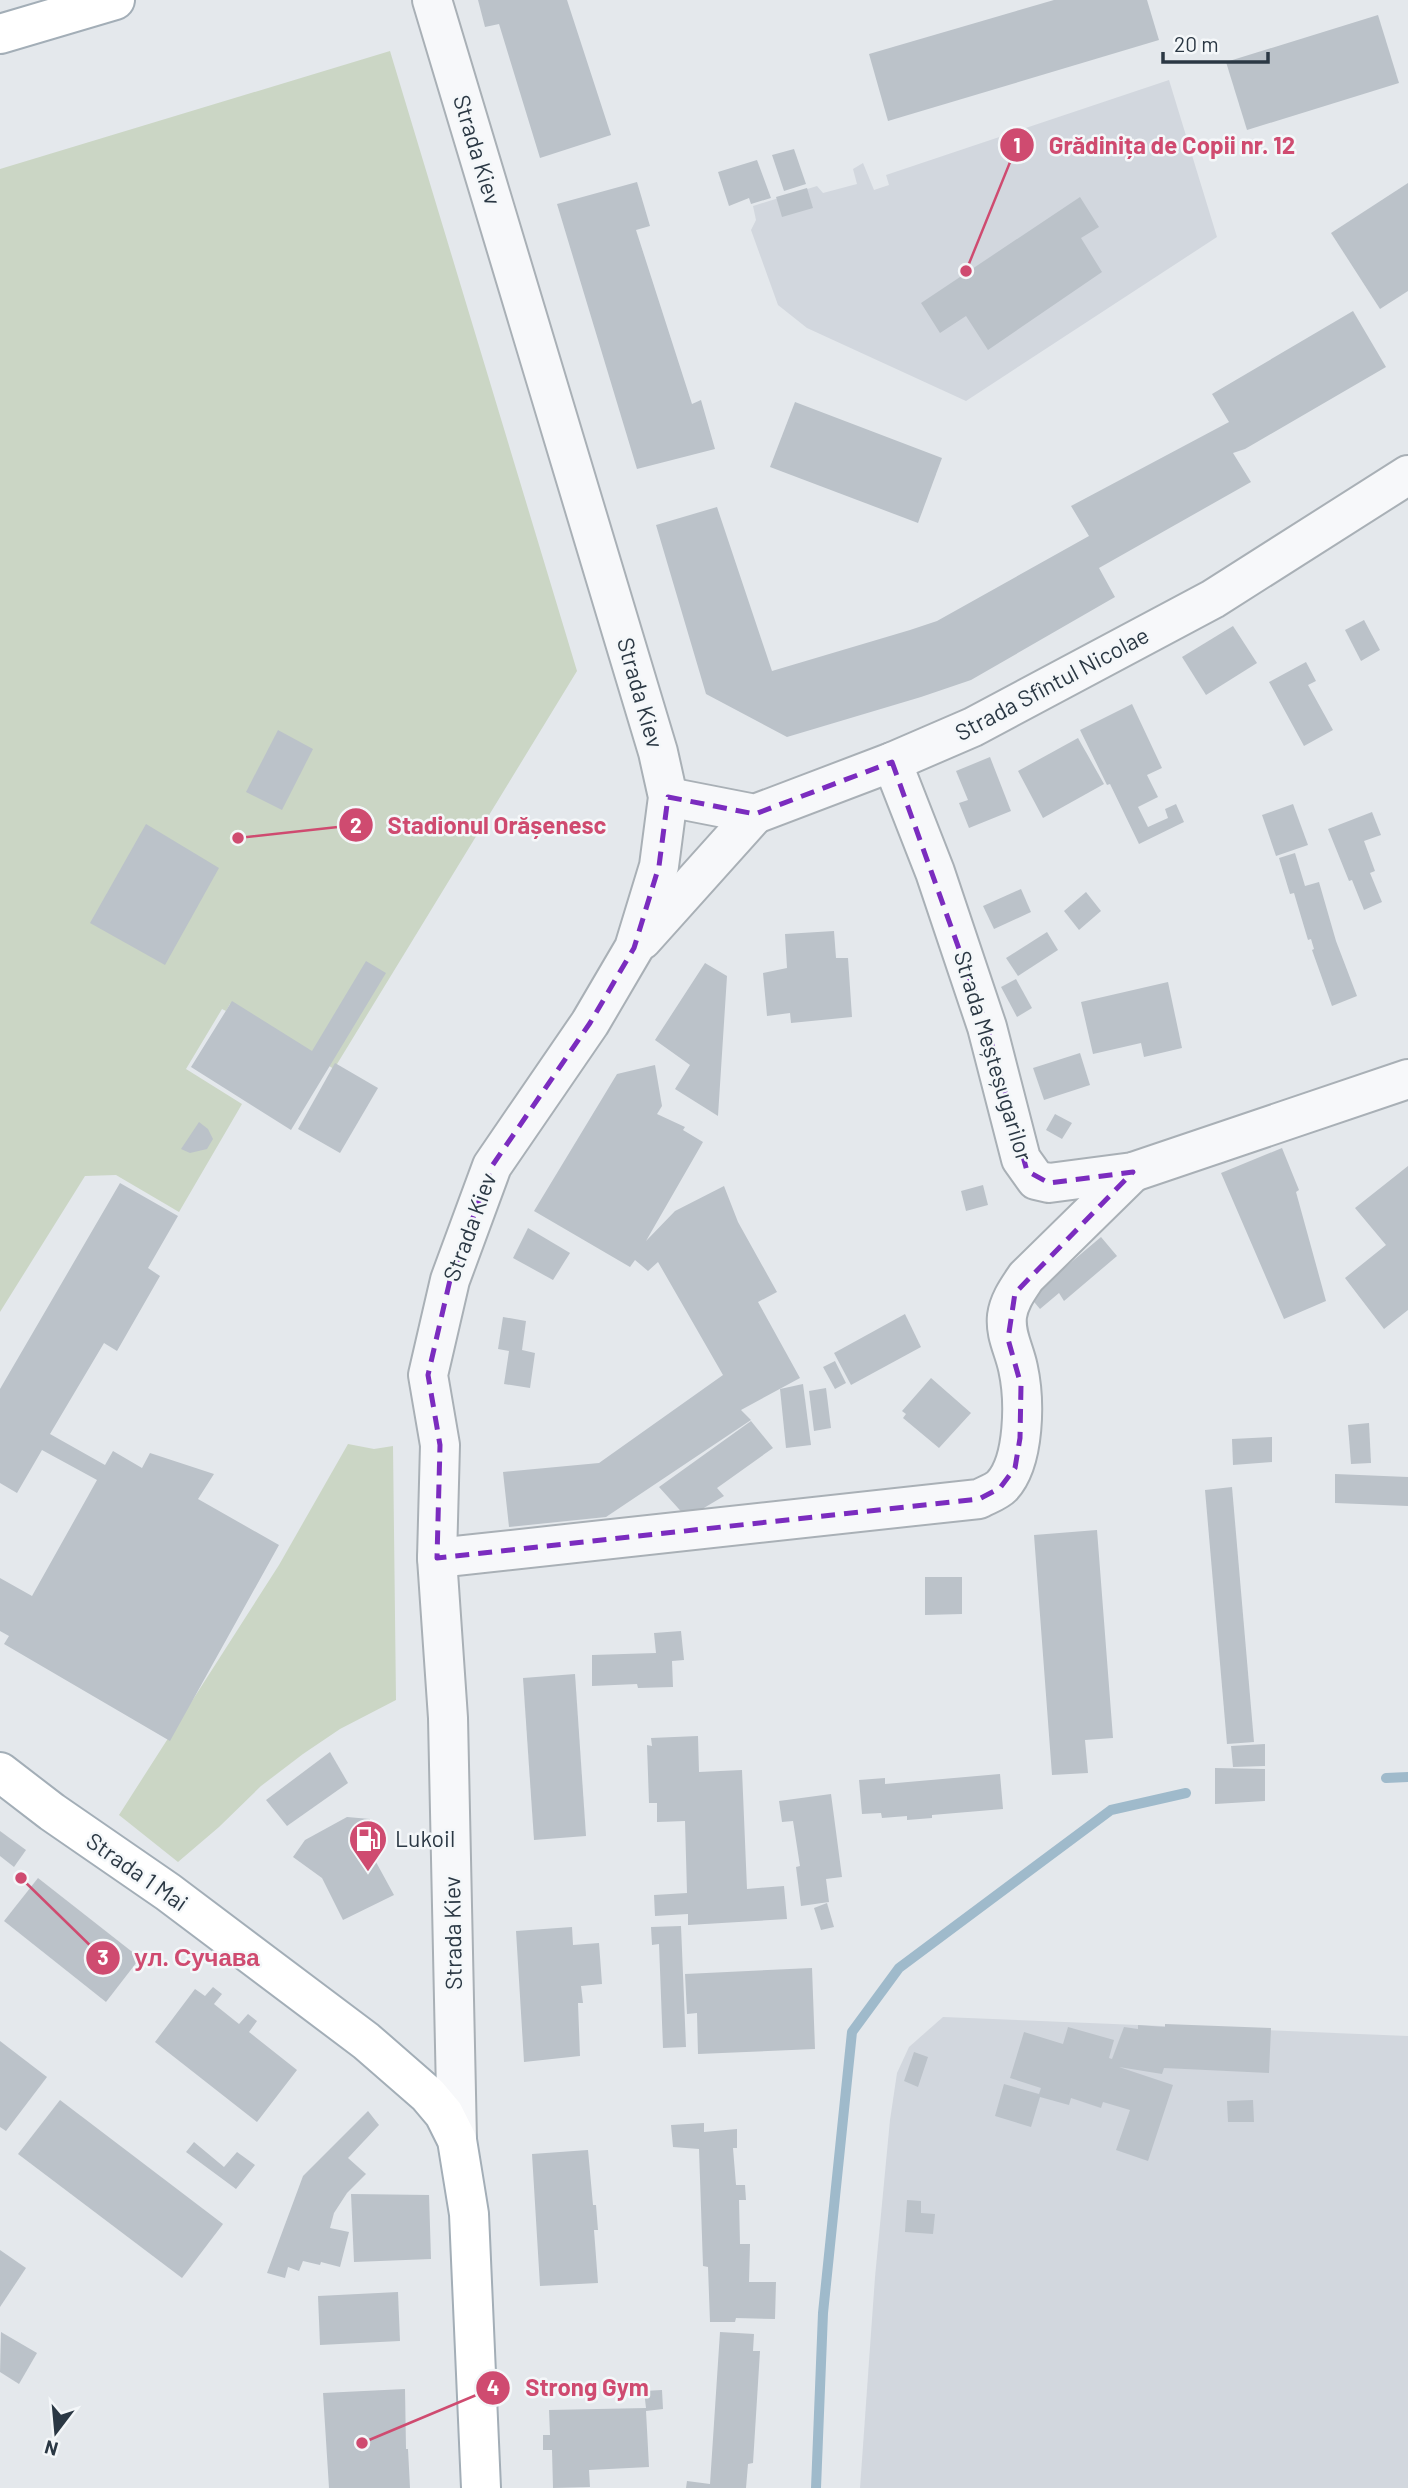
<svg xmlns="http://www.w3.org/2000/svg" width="1408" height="2488" font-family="Barlow,sans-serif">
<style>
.built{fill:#d2d7de}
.green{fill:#cbd6c5}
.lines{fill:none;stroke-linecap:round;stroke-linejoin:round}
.stream{stroke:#9fbacb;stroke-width:10}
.building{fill:#bbc2c9}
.minor-casing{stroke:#a9b0b6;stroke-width:42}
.major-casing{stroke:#a3aeb7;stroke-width:42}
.minor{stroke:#f7f8fa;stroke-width:38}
.major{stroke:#fff;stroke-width:38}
.marked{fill:none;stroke:#7b2cbf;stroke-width:5;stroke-dasharray:14 9;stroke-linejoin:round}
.labels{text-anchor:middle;stroke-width:5;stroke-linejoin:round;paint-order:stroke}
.street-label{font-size:23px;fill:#2b3844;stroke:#f4f7f9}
.poi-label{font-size:23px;fill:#2b3844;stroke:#f4f7f9;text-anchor:start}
.leader{fill:none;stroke:#cf4b70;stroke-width:2.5}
.callout-dot{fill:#cf4b70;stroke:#f4f7f9;stroke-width:2.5}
.mark-label{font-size:21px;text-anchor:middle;font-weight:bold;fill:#fff}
.callout-label{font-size:24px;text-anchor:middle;font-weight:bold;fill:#cf4b70;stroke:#f4f7f9;stroke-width:5;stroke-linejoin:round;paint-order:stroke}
</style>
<rect width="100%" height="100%" fill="#e4e8ec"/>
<!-- built -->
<g class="built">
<path d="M1169 80 1217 237 966 401 807 328 778 305 751 230 756 220 753 206 817 186 823 193 857 184 853 169 863 163 874 190 889 185 886 175Z"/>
<path d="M943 2017 1408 2036V2488H860L875 2277 890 2120 897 2073 909 2047Z"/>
</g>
<!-- green -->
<g class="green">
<path d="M390 51 577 671 334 1069 230 1004 226 1011 222 1009 186 1069 242 1104 179 1212 116 1175 85 1176 0 1312V169Z"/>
<path d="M348 1444 374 1449 393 1446 396 1700 340 1729 303 1754 261 1786 219 1827 178 1862 119 1815 279 1565Z"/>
</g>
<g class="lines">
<!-- stream -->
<g class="stream">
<path d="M1386 1778 1408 1777"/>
<path d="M816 2488 823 2313 852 2032 899 1968 1111 1810 1186 1793"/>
</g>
</g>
<!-- building -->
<g class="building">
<path d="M478 0H567L611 135 540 158 499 24 485 27Z"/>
<path d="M1054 0H1147L1159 40 888 121 869 54Z"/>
<path d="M1378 15 1399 83 1247 130 1226 62Z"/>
<path d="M794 149 806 184 784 191 772 155Z"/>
<path d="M757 160 771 198 751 204 749 198 729 206 718 172Z"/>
<path d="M637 182 650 226 636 230 692 404 701 400 715 449 637 469 557 204Z"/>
<path d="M1408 183V291L1380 309 1331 233Z"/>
<path d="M807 188 813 208 782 217 776 197Z"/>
<path d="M1080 197 1099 227 1081 238 1102 272 988 350 966 316 940 333 921 303Z"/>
<path d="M1353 311 1386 367 1245 449 1233 453 1251 482 1099 568 1115 597 971 680 921 697 787 737 706 694 656 525 717 507 772 671 910 630 937 621 1089 536 1071 506 1229 422 1212 394Z"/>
<path d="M795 402 942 458 918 523 770 467Z"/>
<path d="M1364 620 1380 650 1361 661 1345 630Z"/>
<path d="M1233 626 1257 663 1206 695 1182 657Z"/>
<path d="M1306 662 1316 681 1308 685 1333 730 1304 746 1269 682Z"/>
<path d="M1132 704 1162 768 1147 775 1158 797 1138 807 1148 827 1168 818 1165 809 1176 804 1184 822 1139 844 1110 784 1107 785 1080 730Z"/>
<path d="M278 730 313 749 282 810 246 792Z"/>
<path d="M1078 738 1104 784 1043 818 1018 771Z"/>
<path d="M990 757 1011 811 969 828 959 803 968 800 956 771Z"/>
<path d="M1293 804 1308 845 1276 856 1262 815Z"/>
<path d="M1372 812 1381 835 1364 841 1375 871 1370 873 1382 902 1364 910 1352 880 1349 881 1328 829Z"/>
<path d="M146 824 219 868 165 965 90 923Z"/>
<path d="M1295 853 1305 886 1319 882 1336 941 1357 996 1332 1006 1312 950 1314 949 1311 939 1308 940 1294 893 1290 894 1279 858Z"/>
<path d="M1021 889 1031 912 994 929 983 906Z"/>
<path d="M1086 892 1101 911 1079 930 1064 911Z"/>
<path d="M834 931 836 958H848L852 1017 791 1023 790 1013 767 1016 763 973 787 968 785 934Z"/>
<path d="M1047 932 1058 950 1018 976 1006 958Z"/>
<path d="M366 961 386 973 291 1130 191 1067 232 1001 312 1051Z"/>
<path d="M705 963 727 976 718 1116 675 1089 690 1065 655 1040Z"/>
<path d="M1016 979 1032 1008 1017 1017 1001 987Z"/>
<path d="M1168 982 1182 1048 1144 1057 1141 1043 1093 1054 1081 1002Z"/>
<path d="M1080 1053 1090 1085 1044 1100 1033 1068Z"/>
<path d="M335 1063 378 1088 340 1153 298 1129Z"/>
<path d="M655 1065 662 1106 657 1114 685 1127 683 1130 703 1142 646 1241 675 1211 724 1186 738 1222 777 1292 758 1302 800 1378 741 1410 751 1420 606 1517 509 1527 503 1472 599 1463 723 1375 658 1262 648 1271 635 1260 630 1267 534 1211 617 1074Z"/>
<path d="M1055 1114 1072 1123 1062 1139 1046 1130Z"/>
<path d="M199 1122 208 1129 213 1139 207 1149 190 1153 181 1149Z"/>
<path d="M1282 1148 1299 1190 1296 1192 1326 1301 1284 1319 1221 1173Z"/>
<path d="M1408 1166V1310L1384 1329 1345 1278 1386 1245 1355 1208Z"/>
<path d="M120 1183 178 1216 148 1268 160 1276 117 1351 104 1343 50 1434 105 1465 113 1451 142 1468 150 1453 214 1474 198 1499 279 1545 170 1741 4 1644 9 1636 0 1631V1578L32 1596 97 1480 42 1450 17 1493 0 1483V1389Z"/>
<path d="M983 1185 988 1205 966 1211 961 1191Z"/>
<path d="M528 1228 570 1253 553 1280 513 1258Z"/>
<path d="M1101 1237 1117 1256 1064 1301 1059 1293 1040 1309 1030 1297Z"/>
<path d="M905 1314 921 1347 851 1385 834 1353Z"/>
<path d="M503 1317 526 1321 522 1350 535 1353 530 1388 504 1384 509 1351 498 1349Z"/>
<path d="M835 1361 846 1383 835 1389 823 1367Z"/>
<path d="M931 1378 971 1413 939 1448 903 1418 906 1414 902 1411Z"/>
<path d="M803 1384 811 1445 786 1448 780 1389Z"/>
<path d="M826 1388 831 1428 814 1431 809 1391Z"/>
<path d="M751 1421 773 1448 717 1488 724 1496 687 1518 659 1487Z"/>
<path d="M1369 1423 1371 1463 1351 1464 1348 1425Z"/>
<path d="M1272 1437V1462L1233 1465 1232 1439Z"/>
<path d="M1335 1474 1408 1477V1506L1335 1503Z"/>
<path d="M1232 1487 1254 1742 1227 1744 1205 1490Z"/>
<path d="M1097 1530 1113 1738 1085 1740 1088 1773 1052 1775 1034 1535Z"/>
<path d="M925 1577H962V1614L925 1615Z"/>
<path d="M681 1631 684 1660 672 1661 673 1687 638 1688 637 1684 592 1686V1655L656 1653 654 1633Z"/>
<path d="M575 1674 586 1836 534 1840 523 1678Z"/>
<path d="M698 1736 699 1772 742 1770 747 1889 784 1886 787 1919 688 1925V1914L655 1916 654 1895 687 1893 685 1821 657 1822V1803H649L647 1745 652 1746 651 1738Z"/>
<path d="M1265 1744V1766L1233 1767 1231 1746Z"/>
<path d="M330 1752 348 1783 287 1826 266 1800Z"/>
<path d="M1215 1768 1265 1769V1801L1215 1804Z"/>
<path d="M1000 1774 1003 1809 932 1815V1818L907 1820V1816L882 1818 881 1813 862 1814 859 1780 885 1778V1784Z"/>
<path d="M831 1794 842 1877 826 1879 829 1902 801 1906 796 1867 800 1866 793 1821 782 1822 779 1801Z"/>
<path d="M347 1817 370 1819V1851L394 1895 343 1920 322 1878 293 1857 305 1840Z"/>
<path d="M0 1831 26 1850 14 1867 0 1856Z"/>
<path d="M38 1878 140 1958 106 2002 4 1921Z"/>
<path d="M827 1903 834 1927 821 1930 814 1908Z"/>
<path d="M681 1926 686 2047 663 2048 659 1944 652 1945 651 1927Z"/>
<path d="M572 1927 573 1945 599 1943 602 1984 581 1986 583 2003H578L580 2056 524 2062 516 1931Z"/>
<path d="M812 1968 815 2049 698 2054 697 2013 687 2014 685 1974Z"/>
<path d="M213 1987 222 1994 214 2004 239 2024 248 2014 257 2021 249 2032 297 2070 257 2122 155 2042 195 1989 205 1996Z"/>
<path d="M1165 2024 1271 2028 1269 2073 1164 2068 1162 2074 1119 2067 1173 2085 1148 2161 1116 2150 1130 2110 1103 2102 1101 2108 1071 2098 1069 2105 1040 2097 1031 2127 995 2116 1004 2084 1039 2094 1041 2088 1010 2078 1024 2032 1063 2044 1068 2027 1114 2040 1109 2058 1112 2059 1124 2027 1138 2029V2025L1165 2027Z"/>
<path d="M0 2041 47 2077 6 2131 0 2127Z"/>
<path d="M914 2052 928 2057 918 2087 904 2081Z"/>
<path d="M60 2100 223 2224 182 2278 18 2154Z"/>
<path d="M1253 2100 1254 2122H1228L1227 2101Z"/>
<path d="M368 2111 379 2125 348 2158 366 2174 347 2193 334 2213 330 2228 349 2232 340 2267 321 2262 320 2265 303 2261 299 2271 288 2267 285 2278 267 2273 303 2176Z"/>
<path d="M704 2123V2132L737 2129V2148H733L736 2185H745L746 2200H739L740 2244H750L749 2282H776L775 2319 736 2318 735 2322H710L708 2267 703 2266 699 2149 673 2147 671 2125Z"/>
<path d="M194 2142 224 2167 237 2152 255 2165 236 2189 186 2152Z"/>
<path d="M588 2150 593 2205H596L598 2230H594L598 2283 540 2286 532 2154Z"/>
<path d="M351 2194 429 2195 431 2259 354 2262Z"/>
<path d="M907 2200 921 2201V2213L935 2214 933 2234 905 2232Z"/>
<path d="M0 2250 26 2268 0 2307Z"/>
<path d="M398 2292 400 2341 320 2345 318 2296Z"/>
<path d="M1 2332 37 2353 19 2384 0 2372Z"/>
<path d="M720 2332 754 2334 753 2351H760L753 2463 748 2464 746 2488H686L687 2481 710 2484Z"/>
<path d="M405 2389 406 2449H408L410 2488H329L323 2393Z"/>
<path d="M662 2390 663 2409 646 2411 649 2467 589 2470 590 2487 553 2488 552 2450H543V2435H550L549 2410 646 2408 644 2391Z"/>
</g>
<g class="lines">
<defs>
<g id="minor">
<path d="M432 0 658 752 668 797 659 866 634 948 590 1023 492 1166 450 1280 428 1375 440 1445 437 1558 448 1718 457 2140"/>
<path d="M892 762 935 872 987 1027 1021 1159 1036 1180 1049 1183 1133 1172 1408 1079"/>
<path d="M668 797 755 814 892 762 973 727 1213 599 1408 475"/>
<path d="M642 940 755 814"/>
<path d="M437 1558 979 1499C986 1495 996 1492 1002 1486 1025 1461 1025 1400 1018 1368 1014 1349 1005 1335 1007 1316 1009 1301 1018 1289 1026 1277L1133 1172"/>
</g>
<g id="major">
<path d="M0 34 115 0"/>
<path d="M0 1772 52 1812 168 1892 366 2041 428 2095 444 2114 457 2140 469 2214 481 2488"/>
</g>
</defs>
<!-- minor casing -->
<use href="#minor" class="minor-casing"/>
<!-- major casing -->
<use href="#major" class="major-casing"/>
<!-- minor -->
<use href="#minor" class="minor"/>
<!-- major -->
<use href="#major" class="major"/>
</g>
<!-- marked area -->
<path class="marked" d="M892 762 987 1027 1027 1171 1049 1183 1133 1172 1015 1293 1008 1339 1021 1385 1020 1438 1015 1468 1000 1488 979 1499 437 1558 440 1445 428 1375 450 1280 492 1166 590 1023 634 948 659 866 668 797 755 814Z"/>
<!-- icons -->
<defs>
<symbol id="fuel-pin" viewBox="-11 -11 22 30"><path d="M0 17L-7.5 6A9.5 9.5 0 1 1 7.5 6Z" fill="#cf4b70" stroke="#f4f7f9"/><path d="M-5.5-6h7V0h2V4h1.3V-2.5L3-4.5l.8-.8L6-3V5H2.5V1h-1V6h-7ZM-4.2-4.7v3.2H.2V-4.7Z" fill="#fff"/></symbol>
</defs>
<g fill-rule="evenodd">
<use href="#fuel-pin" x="346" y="1817" width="44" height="60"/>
</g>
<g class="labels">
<!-- street labels -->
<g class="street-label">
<text transform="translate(477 150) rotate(73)" y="8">Strada Kiev</text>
<text transform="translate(1052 684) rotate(-28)" y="8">Strada Sfîntul Nicolae</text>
<text transform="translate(640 693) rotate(74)" y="8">Strada Kiev</text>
<text transform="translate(993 1056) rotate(73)" y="8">Strada Meșteșugarilor</text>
<text transform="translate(470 1227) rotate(-70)" y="8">Strada Kiev</text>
<text transform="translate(137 1872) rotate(35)" y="8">Strada 1 Mai</text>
<text transform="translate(453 1933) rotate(-91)" y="8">Strada Kiev</text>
</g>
<!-- poi labels -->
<g class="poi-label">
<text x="395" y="1847">Lukoil</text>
</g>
</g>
<!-- callouts -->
<path class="leader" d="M966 271L1017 145M238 838L356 825M21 1878L103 1958M362 2443L493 2388"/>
<g class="callout-dot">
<circle cx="966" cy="271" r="7"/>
<circle cx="238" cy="838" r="7"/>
<circle cx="21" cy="1878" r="7"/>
<circle cx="362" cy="2443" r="7"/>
<circle cx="1017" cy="145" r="18"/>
<circle cx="356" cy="825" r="18"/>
<circle cx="103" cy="1958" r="18"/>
<circle cx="493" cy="2388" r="18"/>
</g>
<g class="mark-label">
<text x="1017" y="153">1</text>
<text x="356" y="833">2</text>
<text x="103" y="1965">3</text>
<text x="493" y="2395">4</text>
</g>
<g class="callout-label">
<text x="1172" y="154">Grădinița de Copii nr. 12</text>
<text x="497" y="834">Stadionul Orășenesc</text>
<text x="197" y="1966">ул. Сучава</text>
<text x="587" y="2396">Strong Gym</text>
</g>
<!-- north arrow -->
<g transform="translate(56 2432) rotate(196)" stroke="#f4f7f9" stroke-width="5" paint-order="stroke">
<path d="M0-5L12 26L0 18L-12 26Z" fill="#2b3844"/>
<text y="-10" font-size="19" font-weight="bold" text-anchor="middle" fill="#2b3844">N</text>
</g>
<!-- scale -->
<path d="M1163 52v10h105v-10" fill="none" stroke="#2b3844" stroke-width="3.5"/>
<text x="1174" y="52" font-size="21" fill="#2b3844" stroke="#f4f7f9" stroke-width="5" paint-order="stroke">20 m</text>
</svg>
